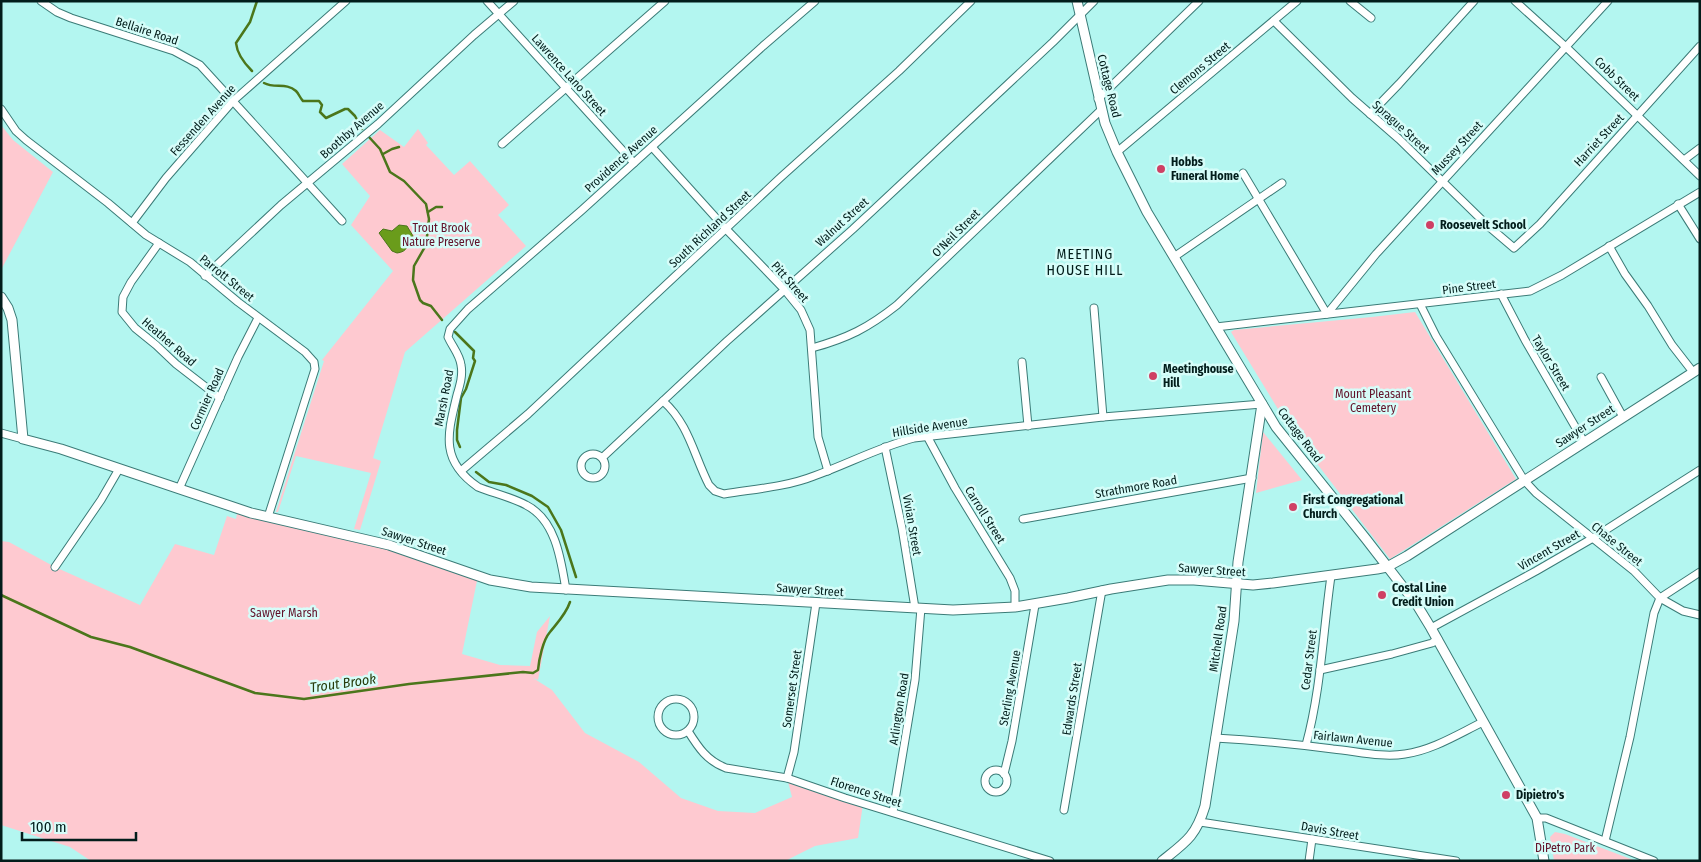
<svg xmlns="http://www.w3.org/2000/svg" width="1701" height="862" font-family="'Fira Sans Condensed',sans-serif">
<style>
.green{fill:#fec9d0}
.water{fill:#6a9c1b;stroke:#4b761b}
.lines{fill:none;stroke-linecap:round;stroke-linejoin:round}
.stream{stroke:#4b761b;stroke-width:2.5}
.minor-casing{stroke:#3b7b77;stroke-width:9}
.tertiary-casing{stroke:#3b7b77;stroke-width:11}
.minor{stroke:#fff;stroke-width:7}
.tertiary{stroke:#fff;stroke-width:9}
.poi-dot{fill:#cf4064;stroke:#d6fdf9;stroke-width:2}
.labels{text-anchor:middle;stroke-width:5;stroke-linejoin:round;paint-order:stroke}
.street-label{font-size:12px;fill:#021d1b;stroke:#d6fdf9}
.poi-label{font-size:12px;font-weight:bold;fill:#021d1b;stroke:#d6fdf9;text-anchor:start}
.park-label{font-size:12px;fill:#621129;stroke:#d6fdf9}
.neighbourhood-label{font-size:14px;letter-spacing:1px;fill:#021d1b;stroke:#d6fdf9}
.water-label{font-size:14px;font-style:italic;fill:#273b0b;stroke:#d6fdf9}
</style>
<rect width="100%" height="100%" fill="#b3f6f0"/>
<!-- green -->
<g class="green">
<path d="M1 125 13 140 53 172 1 270Z"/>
<path d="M418 129 428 143 426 145 454 175 470 161 509 205 498 215 526 246 405 352 373 458 381 461 360 530 354 529 371 473 296 456 278 512H276L324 361 322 360 393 271 351 225 370 196 342 164 380 130 404 147Z"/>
<path d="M1415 312 1516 479 1390 559 1289 427 1231 332 1234 330 1372 317Z"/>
<path d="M1263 432 1302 480 1256 493Z"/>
<path d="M238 509 357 537 478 576 462 654 500 665 530 666 537 632 550 616 538 680 533 678 552 690 585 733 639 762 681 798 718 811 755 813 792 797 787 778 863 804 858 838 815 846 785 861H91L70 847 1 825V541L9 542 55 567 140 605 175 544 214 555 227 516 236 519Z"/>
<path d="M1555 832 1565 834 1636 861H1554L1550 837Z"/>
</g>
<!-- water -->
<path class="water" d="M399 225 407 226 413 236C408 244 408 252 397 253L392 251 379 233 383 229 392 231Z"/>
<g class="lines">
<!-- stream -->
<g class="stream">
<path d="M252 71C245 64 237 53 236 43L250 22 257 1"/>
<path d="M264 83C275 89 286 82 296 91 299 94 300 98 303 101H319L322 105 320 112 326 118 345 109H348L355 116 362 129"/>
<path d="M368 136 380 149 390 172 404 181 426 204 429 219 426 245 414 266 413 280 420 300 423 303 431 306 442 320"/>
<path d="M383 154 392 149 399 147"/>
<path d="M428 212 436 207H442"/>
<path d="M455 332 474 351 473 358 475 361 466 389 461 398 457 430V440L460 447"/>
<path d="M476 472 489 482 506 485 532 496 548 507 561 530 576 577"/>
<path d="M1 595 91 637 130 647 255 693 304 699 409 684 523 672 533 673 538 670C539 659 543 640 550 632 558 622 566 614 570 602"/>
</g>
<defs>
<g id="minor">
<path d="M41 1 57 12 71 18 174 51 200 65 342 221"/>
<path d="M487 1 634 163"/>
<path d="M1350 1 1371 18"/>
<path d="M1515 1 1566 47 1700 176"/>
<path d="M1274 21 1352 98 1399 139 1487 225 1514 248 1540 224 1700 46"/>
<path d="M1098 99 1199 1"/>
<path d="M1 109 16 131 26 140 108 203 146 235 190 262 238 302 305 352 314 362 315 369 268 517"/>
<path d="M1370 114 1399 84 1474 1"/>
<path d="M502 144 665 1"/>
<path d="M652 147 726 229 784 289 801 310 810 330 818 437 828 471"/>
<path d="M1117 152 1297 1"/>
<path d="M1684 160 1700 148"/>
<path d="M1243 173 1327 314 1376 254 1608 1"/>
<path d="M1678 204 1700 239"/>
<path d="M132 223 166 178 233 101 346 1"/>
<path d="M159 243 131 282 123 297 122 312 135 328 156 345 176 364 220 398"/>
<path d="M1609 246 1625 274 1648 306 1672 345 1693 372"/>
<path d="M1174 257 1282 183"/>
<path d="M205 276 281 205 378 124 474 35 514 1"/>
<path d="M1501 294 1525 340 1584 442"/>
<path d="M1420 304 1436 336 1524 480 1536 493 1634 571 1660 598 1654 613 1630 737 1605 841"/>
<path d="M1094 308 1103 417"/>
<path d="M1216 327 1530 291 1562 275 1700 192"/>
<path d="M812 348C848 338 868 328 897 305L1101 110"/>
<path d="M1022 362 1028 426"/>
<path d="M1601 377 1623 417"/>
<path d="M663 401C689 424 694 456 709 485L715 491 724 494C754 489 786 487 814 476 848 464 879 447 914 438L1103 417 1262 404"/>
<path d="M1 433 23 439"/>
<path d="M927 436 955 488 1010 578 1015 591V607"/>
<path d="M885 447 902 528 915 608"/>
<circle cx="593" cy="466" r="12"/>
<path d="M603 457 727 341 853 229 1053 42 1094 1"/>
<path d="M461 471 528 414 781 177 899 71 971 1"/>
<path d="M179 489 238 357 258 318"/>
<path d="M1023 519 1252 478"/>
<path d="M55 567 101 500 119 469"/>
<path d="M1700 572 1660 598 1683 611 1700 615"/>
<path d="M566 590C561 560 556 520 526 505 511 497 493 493 478 487 439 460 448 433 457 395 460 385 463 375 461 365 460 355 452 346 448 337L450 329 468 309 582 210 763 46 815 1"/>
<path d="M1431 628 1536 571 1593 538 1700 470"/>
<path d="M1320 670 1392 654 1432 643 1438 639"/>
<circle cx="676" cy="717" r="18"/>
<path d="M688 731C698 747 707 761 726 768L787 778 845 798 1050 861"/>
<path d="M1215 738C1254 740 1294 744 1333 749 1356 751 1382 758 1405 754 1433 750 1458 734 1483 722"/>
<path d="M1306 745C1321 690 1323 632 1331 576"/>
<circle cx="996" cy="781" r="11"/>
<path d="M1004 774 1012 741 1035 605"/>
<path d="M787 778 794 752 816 603"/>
<path d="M1064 810 1102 590"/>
<path d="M893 812 915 680 921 608"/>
<path d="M1537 818H1546L1654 861"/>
<path d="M1200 822 1456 861"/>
<path d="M1309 861 1312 839"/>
</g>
<g id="tertiary">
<path d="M1077 1 1105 123 1117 152 1147 212 1276 427 1366 539 1417 605 1431 628 1537 818 1544 861"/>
<path d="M1 297 8 308 12 320 23 439 61 449 251 513 389 545 490 580 531 587 953 610 1015 607 1068 598 1111 589 1168 580H1194L1253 585 1273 583 1377 569 1387 567 1407 556 1700 368"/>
<path d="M1162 861C1186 842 1196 836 1205 806L1234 621 1238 562 1262 404"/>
</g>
</defs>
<!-- minor casing -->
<use href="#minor" class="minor-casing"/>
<!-- tertiary casing -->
<use href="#tertiary" class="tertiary-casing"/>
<!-- minor -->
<use href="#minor" class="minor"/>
<!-- tertiary -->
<use href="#tertiary" class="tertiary"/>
</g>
<!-- markers -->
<g class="poi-dot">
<circle cx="1161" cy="169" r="5"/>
<circle cx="1430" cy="225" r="5"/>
<circle cx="1153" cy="376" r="5"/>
<circle cx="1293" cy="507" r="5"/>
<circle cx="1382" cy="595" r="5"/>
<circle cx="1506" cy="795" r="5"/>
</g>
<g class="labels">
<!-- street labels -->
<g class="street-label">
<text transform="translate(147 31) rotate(18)" y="4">Bellaire Road</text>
<text transform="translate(1200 68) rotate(-40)" y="4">Clemons Street</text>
<text transform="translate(569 75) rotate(48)" y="4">Lawrence Lano Street</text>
<text transform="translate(1617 79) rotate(44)" y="4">Cobb Street</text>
<text transform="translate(1109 86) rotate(76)" y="4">Cottage Road</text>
<text transform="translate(203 120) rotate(-48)" y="4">Fessenden Avenue</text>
<text transform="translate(1401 127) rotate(42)" y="4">Sprague Street</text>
<text transform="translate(352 130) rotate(-41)" y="4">Boothby Avenue</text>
<text transform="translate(1599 140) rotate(-47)" y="4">Harriet Street</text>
<text transform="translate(1457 148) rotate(-47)" y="4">Mussey Street</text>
<text transform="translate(621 159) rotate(-42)" y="4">Providence Avenue</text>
<text transform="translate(842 222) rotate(-42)" y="4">Walnut Street</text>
<text transform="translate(710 229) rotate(-43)" y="4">South Richland Street</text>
<text transform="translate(956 233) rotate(-45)" y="4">O'Neil Street</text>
<text transform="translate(227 278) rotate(39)" y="4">Parrott Street</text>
<text transform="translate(790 282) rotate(49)" y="4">Pitt Street</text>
<text transform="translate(1469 287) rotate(-7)" y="4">Pine Street</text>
<text transform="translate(169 342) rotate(41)" y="4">Heather Road</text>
<text transform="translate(1551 363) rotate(59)" y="4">Taylor Street</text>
<text transform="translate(444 398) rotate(-79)" y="4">Marsh Road</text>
<text transform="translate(207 399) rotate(-66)" y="4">Cormier Road</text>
<text transform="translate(1585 426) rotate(-33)" y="4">Sawyer Street</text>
<text transform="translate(930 427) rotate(-9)" y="4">Hillside Avenue</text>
<text transform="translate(1300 435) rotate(53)" y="4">Cottage Road</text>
<text transform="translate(1136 487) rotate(-10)" y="4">Strathmore Road</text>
<text transform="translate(985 515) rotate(58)" y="4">Carroll Street</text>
<text transform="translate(912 525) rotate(80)" y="4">Vivian Street</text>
<text transform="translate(414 541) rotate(18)" y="4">Sawyer Street</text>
<text transform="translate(1617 544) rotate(39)" y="4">Chase Street</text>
<text transform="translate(1549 550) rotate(-30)" y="4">Vincent Street</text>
<text transform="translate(1212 570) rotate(4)" y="4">Sawyer Street</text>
<text transform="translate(810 590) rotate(4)" y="4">Sawyer Street</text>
<text transform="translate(1218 639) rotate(-82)" y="4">Mitchell Road</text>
<text transform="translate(1309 660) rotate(-83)" y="4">Cedar Street</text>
<text transform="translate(1010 688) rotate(-80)" y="4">Sterling Avenue</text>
<text transform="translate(792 689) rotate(-82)" y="4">Somerset Street</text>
<text transform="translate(1072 699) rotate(-81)" y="4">Edwards Street</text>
<text transform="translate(899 709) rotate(-81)" y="4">Arlington Road</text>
<text transform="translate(1353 739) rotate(6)" y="4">Fairlawn Avenue</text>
<text transform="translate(866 792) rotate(18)" y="4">Florence Street</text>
<text transform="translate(1330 831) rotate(10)" y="4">Davis Street</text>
</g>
<!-- poi labels -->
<g class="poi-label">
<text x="1171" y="166">Hobbs<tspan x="1171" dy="14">Funeral Home</tspan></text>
<text x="1440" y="229">Roosevelt School</text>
<text x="1163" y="373">Meetinghouse<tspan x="1163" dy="14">Hill</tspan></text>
<text x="1303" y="504">First Congregational<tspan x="1303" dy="14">Church</tspan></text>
<text x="1392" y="592">Costal Line<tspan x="1392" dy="14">Credit Union</tspan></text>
<text x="1516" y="799">Dipietro's</text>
</g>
<!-- park labels -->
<g class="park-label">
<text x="441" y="232">Trout Brook<tspan x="441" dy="14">Nature Preserve</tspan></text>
<text x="1373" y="398">Mount Pleasant<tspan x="1373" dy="14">Cemetery</tspan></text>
<text x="284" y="617">Sawyer Marsh</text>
<text x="1565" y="852">DiPetro Park</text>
</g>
<!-- neighbourhood labels -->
<g class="neighbourhood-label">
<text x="1085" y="259">MEETING<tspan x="1085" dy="16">HOUSE HILL</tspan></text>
</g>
<!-- water labels -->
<g class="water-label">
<text transform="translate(343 683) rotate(-8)" y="5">Trout Brook</text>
</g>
</g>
<!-- border -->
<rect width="1701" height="862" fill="none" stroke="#021d1b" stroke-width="5"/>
<!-- scale -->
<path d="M22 832v8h114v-8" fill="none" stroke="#021d1b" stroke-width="2.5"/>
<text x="30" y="832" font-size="15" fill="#021d1b" stroke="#d6fdf9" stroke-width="4" paint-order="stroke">100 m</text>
</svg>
